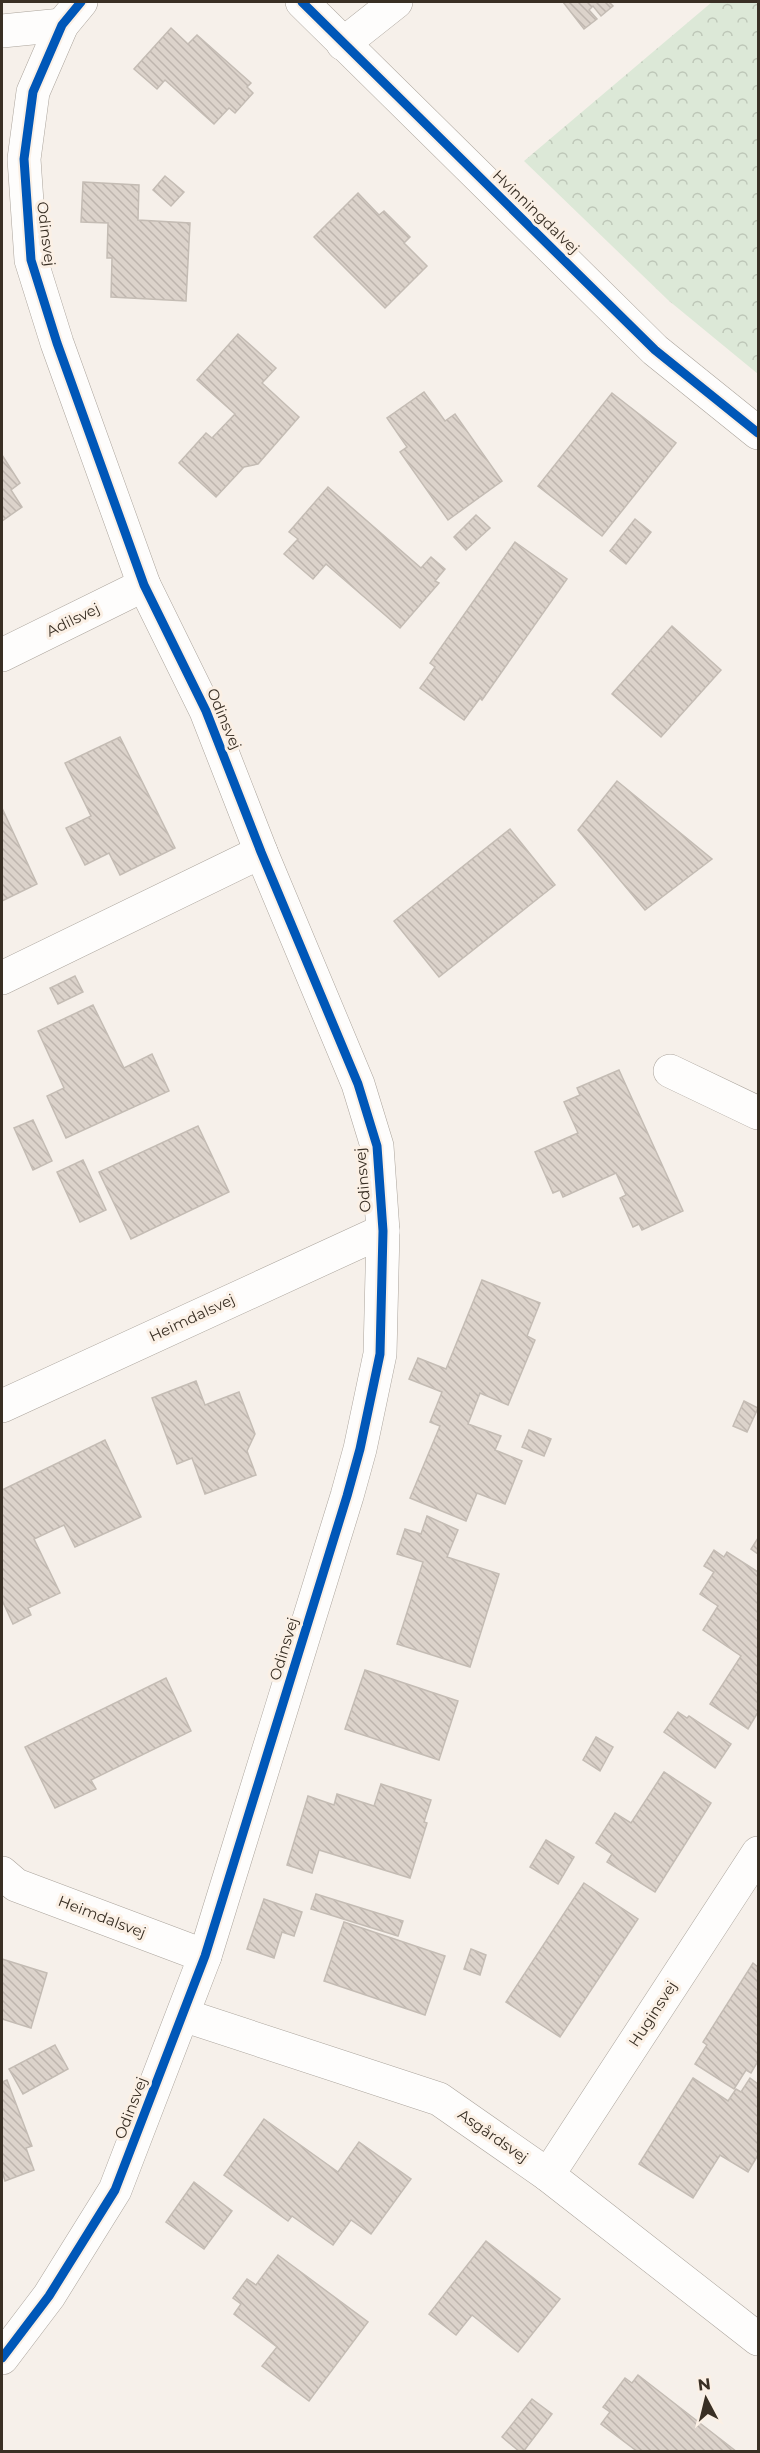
<svg xmlns="http://www.w3.org/2000/svg" width="760" height="2453" font-family="Montserrat,sans-serif">
<style>
.forest{fill:url(#forest-crowns)}
.building{fill:url(#building-back-hatch);stroke:#c4bcb4;stroke-width:1.5}
.lines{fill:none;stroke-linecap:round;stroke-linejoin:round}
.minor-casing{stroke:#aba49c;stroke-width:34}
.minor{stroke:#fefdfc;stroke-width:33}
.cycleway-casing{stroke:#fbf0e5;stroke-width:13}
.cycleway{stroke:#0057b8;stroke-width:9}
.labels{text-anchor:middle;stroke-width:6;stroke-linejoin:round;paint-order:stroke}
.street-label{font-size:15px;fill:#392f24;stroke:#fbf0e5}
</style>
<defs>
<pattern id="forest-crowns" width="20" height="18" patternUnits="userSpaceOnUse" patternTransform="scale(1.5)"><rect width="20" height="18" fill="#dce8d7"/><path d="M2 6a3 3 0 1 1 6 0M12 15a3 3 0 1 1 6 0" fill="none" stroke="#bec7b8"/></pattern>
<pattern id="building-back-hatch" width="6" height="6" patternUnits="userSpaceOnUse" patternTransform="scale(1.5)"><rect width="6" height="6" fill="#dcd3cb"/><path d="M-1 5l2 2M0 0l6 6M5-1l2 2" fill="none" stroke="#beb5ae"/></pattern>
</defs>
<rect width="100%" height="100%" fill="#f6f0ea"/>
<!-- forest -->
<path class="forest" d="M712 2H758V374L668 300 524 161Z"/>
<!-- building -->
<g class="building">
<path d="M563 2H609L613 6 601 16 593 6 589 10 597 19 584 29Z"/>
<path d="M171 28 188 44 197 35 251 83 247 87 253 93 235 113 229 108 214 124 165 80 157 89 134 69Z"/>
<path d="M165 176 184 192 171 206 153 190Z"/>
<path d="M83 182 139 185 138 220 190 223 186 301 111 297 112 258H107L108 223 81 222Z"/>
<path d="M358 193 379 215 384 211 410 237 404 243 427 266 385 308 314 237Z"/>
<path d="M238 334 276 368 262 383 299 417 258 464 244 467 216 497 179 463 206 433 212 438 235 414 197 380Z"/>
<path d="M424 392 445 421 455 414 502 481 448 520 400 452 407 447 387 418Z"/>
<path d="M612 393 676 443 602 536 538 486Z"/>
<path d="M2 455 20 483 11 490 22 507 2 521Z"/>
<path d="M328 487 421 568 431 557 445 569 435 581 439 583 400 628 326 564 313 579 284 554 298 539 289 532Z"/>
<path d="M476 515 490 528 466 550 454 537Z"/>
<path d="M635 519 651 532 626 564 610 551Z"/>
<path d="M515 542 567 579 482 700 480 698 464 720 420 688 435 667 430 663Z"/>
<path d="M672 626 721 670 661 737 612 694Z"/>
<path d="M120 737 175 848 120 875 109 853 85 865 66 828 91 816 65 763Z"/>
<path d="M617 781 712 859 645 910 578 830Z"/>
<path d="M2 808 37 884 2 901Z"/>
<path d="M510 829 555 885 439 977 394 921Z"/>
<path d="M75 976 83 992 58 1004 50 988Z"/>
<path d="M93 1005 124 1068 152 1054 169 1091 66 1138 47 1096 64 1088 38 1031Z"/>
<path d="M619 1070 683 1211 642 1230 639 1224 633 1227 620 1198 626 1195 616 1173 563 1197 560 1190 553 1193 535 1152 578 1133 564 1102 580 1095 577 1088Z"/>
<path d="M33 1120 52 1161 33 1170 14 1128Z"/>
<path d="M198 1126 229 1192 131 1239 99 1172Z"/>
<path d="M83 1160 106 1210 80 1222 57 1172Z"/>
<path d="M482 1280 540 1303 527 1336 535 1340 508 1405 480 1393 468 1424 501 1436 495 1450 522 1461 505 1504 477 1493 466 1521 410 1498 440 1426 430 1422 442 1392 409 1379 418 1358 446 1369Z"/>
<path d="M196 1381 205 1405 239 1392 255 1434 247 1451 256 1475 205 1494 192 1458 177 1464 152 1398Z"/>
<path d="M744 1401 758 1408 747 1432 733 1426Z"/>
<path d="M529 1430 551 1439 544 1456 522 1447Z"/>
<path d="M105 1440 141 1517 75 1547 64 1525 34 1539 60 1593 28 1608 31 1615 13 1624 2 1600V1490Z"/>
<path d="M427 1516 458 1530 447 1557 499 1574 470 1667 397 1644 423 1562 397 1554 405 1529 421 1534Z"/>
<path d="M758 1538V1554L751 1549Z"/>
<path d="M714 1550 724 1557 727 1552 758 1572V1712L748 1729 710 1704 741 1656 703 1630 718 1606 700 1594 714 1572 704 1566Z"/>
<path d="M365 1670 458 1701 439 1760 345 1729Z"/>
<path d="M166 1678 191 1731 91 1780 96 1789 55 1808 25 1747Z"/>
<path d="M678 1712 687 1718 689 1716 731 1744 715 1768 664 1732Z"/>
<path d="M596 1737 613 1747 600 1771 583 1760Z"/>
<path d="M664 1772 711 1803 655 1892 607 1862 612 1854 596 1843 615 1813 631 1823Z"/>
<path d="M381 1784 431 1800 424 1822 427 1823 410 1878 319 1850 312 1873 287 1865 308 1796 334 1805 337 1794 374 1806Z"/>
<path d="M546 1840 574 1857 558 1884 530 1867Z"/>
<path d="M584 1883 638 1919 560 2037 506 2002Z"/>
<path d="M316 1894 403 1921 398 1936 311 1909Z"/>
<path d="M264 1899 302 1912 294 1936 282 1932 274 1958 247 1949Z"/>
<path d="M344 1922 445 1956 425 2015 324 1981Z"/>
<path d="M471 1949 486 1955 480 1975 464 1969Z"/>
<path d="M2 1959 47 1973 31 2028 2 2019Z"/>
<path d="M753 1963 758 1967V2061L751 2073 746 2070 734 2089 695 2064 707 2045 703 2042Z"/>
<path d="M55 2045 68 2069 23 2094 9 2069Z"/>
<path d="M693 2078 728 2101 736 2089 741 2092 750 2078 758 2084V2155L748 2172 720 2155 693 2198 639 2164Z"/>
<path d="M7 2080 32 2146 26 2148 34 2170 5 2181 2 2171V2082Z"/>
<path d="M264 2119 338 2172 359 2142 411 2179 371 2234 351 2220 333 2245 292 2216 288 2221 224 2175Z"/>
<path d="M194 2182 232 2211 204 2249 166 2222Z"/>
<path d="M486 2241 560 2299 518 2352 472 2315 456 2335 429 2314Z"/>
<path d="M278 2255 368 2322 309 2401 262 2366 277 2347 234 2314 241 2304 233 2298 247 2279 256 2285Z"/>
<path d="M638 2375 737 2452H638L601 2424 610 2412 603 2407 625 2378 632 2383Z"/>
<path d="M532 2399 552 2414 523 2452H520L502 2437Z"/>
</g>
<g class="lines">
<defs>
<g id="minor">
<path d="M302 2 655 350 758 433"/>
<path d="M2 31 62 25"/>
<path d="M343 44 396 2"/>
<path d="M2 655 144 585"/>
<path d="M2 978 261 852"/>
<path d="M670 1071 758 1113"/>
<path d="M2 1406 383 1231"/>
<path d="M2 1873 16 1885 205 1956"/>
<path d="M183 2015 439 2099 548 2175 758 2339"/>
<path d="M548 2175 758 1853"/>
<path d="M2 2358 49 2296 115 2190 205 1956 347 1496 360 1449 380 1354 383 1231 377 1146 358 1084 261 852 206 711 144 585 57 343 31 260 24 159 33 92 62 25 81 2"/>
</g>
</defs>
<!-- minor casing -->
<use href="#minor" class="minor-casing"/>
<!-- minor -->
<use href="#minor" class="minor"/>
<defs>
<g id="cycleway">
<path d="M302 2 655 350 758 433"/>
<path d="M2 2358 49 2296 115 2190 205 1956 347 1496 360 1449 380 1354 383 1231 377 1146 358 1084 261 852 206 711 144 585 57 343 31 260 24 159 33 92 62 25 81 2"/>
</g>
</defs>
<!-- cycleway casing -->
<use href="#cycleway" class="cycleway-casing"/>
<!-- cycleway -->
<use href="#cycleway" class="cycleway"/>
</g>
<g class="labels">
<!-- street labels -->
<g class="street-label">
<text transform="translate(536 212) rotate(44)" y="5">Hvinningdalvej</text>
<text transform="translate(46 234) rotate(83)" y="5">Odinsvej</text>
<text transform="translate(73 620) rotate(-26)" y="5">Adilsvej</text>
<text transform="translate(224 719) rotate(67)" y="5">Odinsvej</text>
<text transform="translate(363 1180) rotate(-95)" y="5">Odinsvej</text>
<text transform="translate(192 1318) rotate(-25)" y="5">Heimdalsvej</text>
<text transform="translate(284 1649) rotate(-73)" y="5">Odinsvej</text>
<text transform="translate(102 1917) rotate(21)" y="5">Heimdalsvej</text>
<text transform="translate(653 2014) rotate(-57)" y="5">Huginsvej</text>
<text transform="translate(131 2108) rotate(-69)" y="5">Odinsvej</text>
<text transform="translate(493 2136) rotate(35)" y="5">Asgårdsvej</text>
</g>
</g>
<!-- border -->
<rect width="760" height="2453" fill="none" stroke="#392f24" stroke-width="6"/>
<!-- north arrow -->
<g transform="translate(706 2399) rotate(353)" stroke="#fbf0e5" stroke-width="4.5" paint-order="stroke">
<path d="M0-4.5L10 22L0 15L-10 22Z" fill="#392f24"/>
<text y="-9" font-size="16" font-weight="bold" text-anchor="middle" fill="#392f24">N</text>
</g>
</svg>
